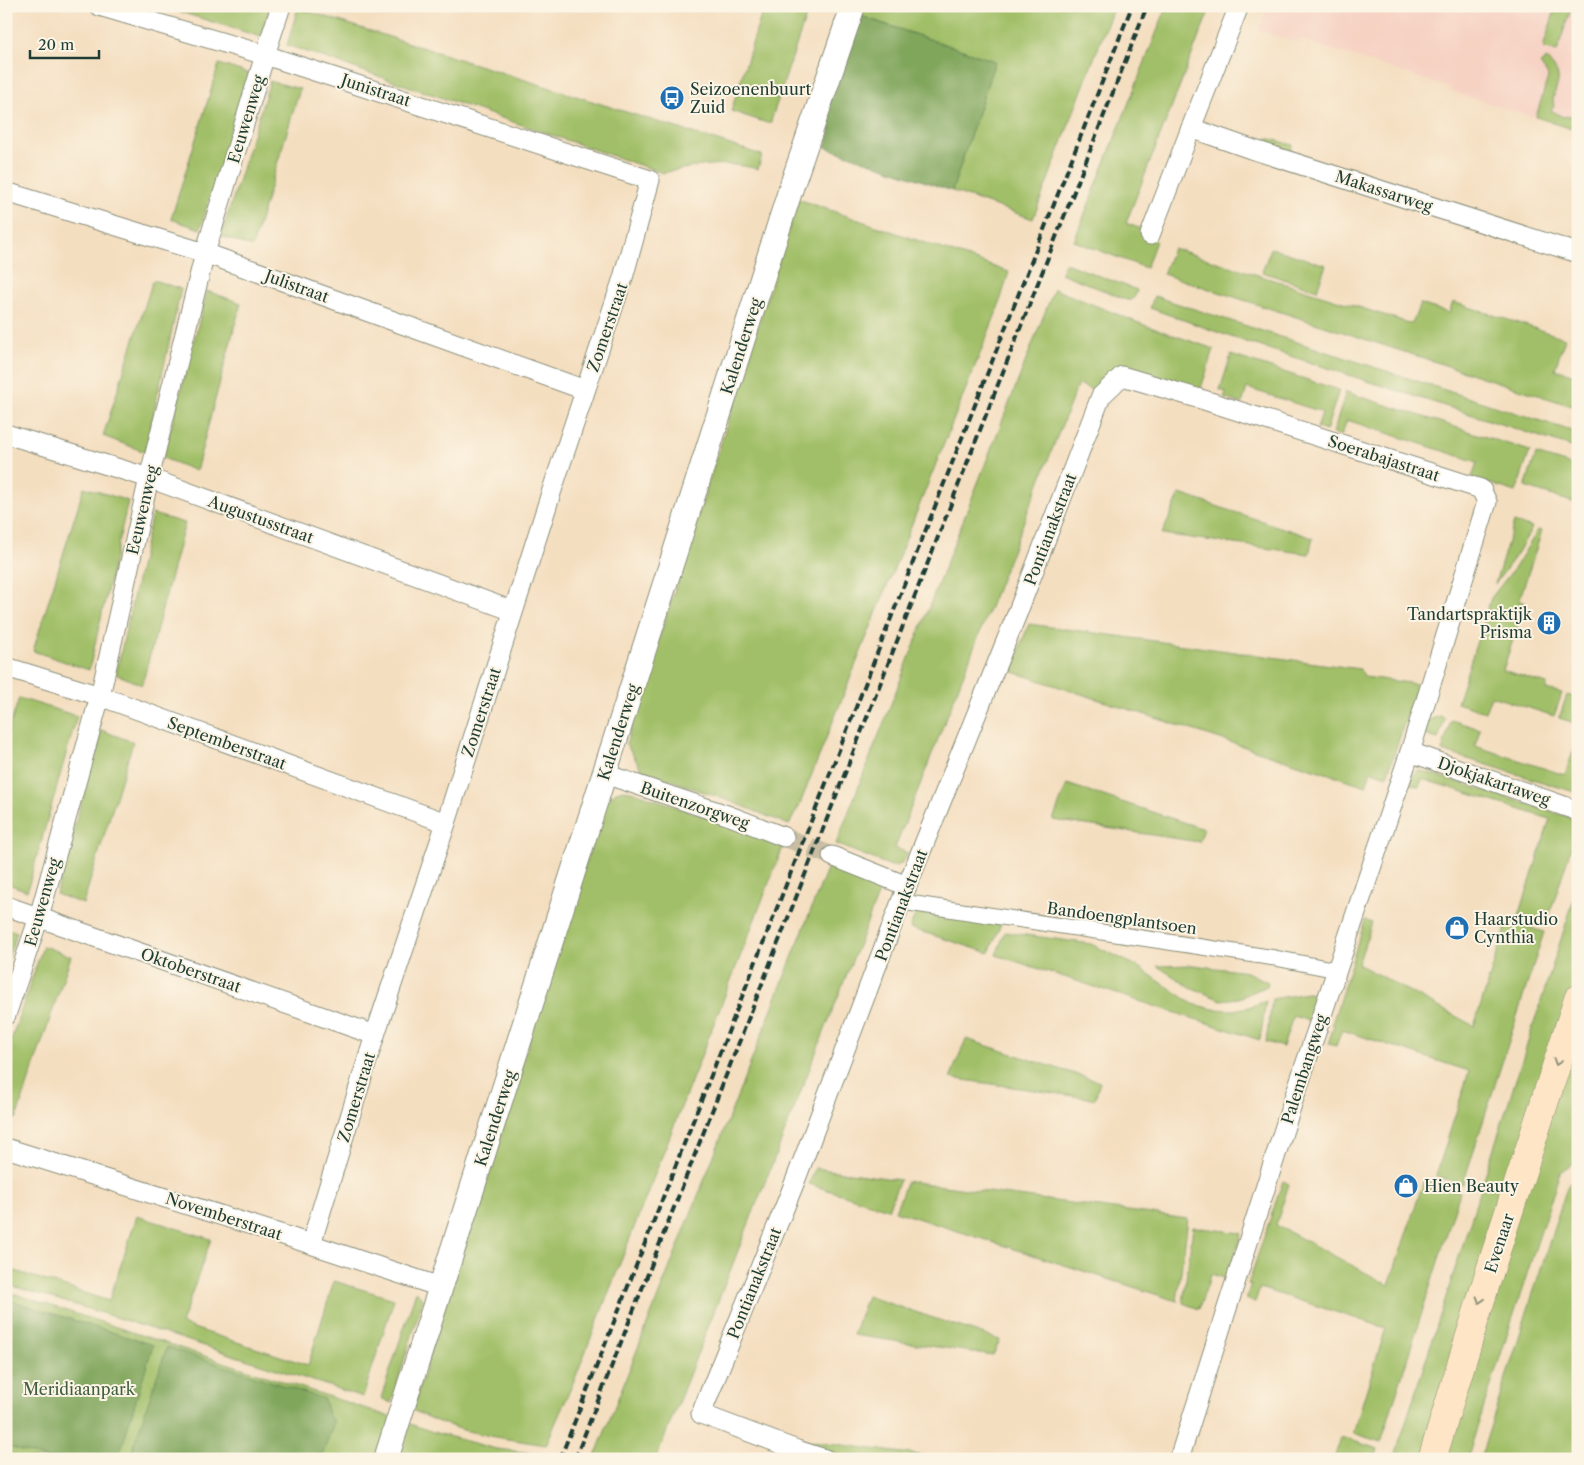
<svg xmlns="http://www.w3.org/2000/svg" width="1584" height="1465" font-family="'Libre Caslon Text',serif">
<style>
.built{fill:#f6d2c3}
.green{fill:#a1bf67;stroke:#607e4e}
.forest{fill:#80a65c;stroke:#507248}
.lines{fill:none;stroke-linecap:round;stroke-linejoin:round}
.minor-tunnel{stroke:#c9bea4;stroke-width:19;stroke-dasharray:19 9;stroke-linecap:butt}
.pedestrian-casing{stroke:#8a8e7a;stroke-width:17}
.minor-casing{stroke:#8a8e7a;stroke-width:21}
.tertiary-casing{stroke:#8a8e7a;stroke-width:26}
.secondary-casing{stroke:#8a8e7a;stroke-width:29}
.pedestrian{stroke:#fff;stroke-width:15}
.minor{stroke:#fff;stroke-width:19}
.tertiary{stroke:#fff;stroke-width:24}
.secondary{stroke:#fde5c5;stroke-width:28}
.rail{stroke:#1f3d34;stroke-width:4;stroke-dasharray:8 4;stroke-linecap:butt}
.oneway{stroke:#8e917c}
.labels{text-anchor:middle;stroke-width:4;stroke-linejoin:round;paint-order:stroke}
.poi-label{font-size:16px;fill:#1f3d34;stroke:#fcf5e5;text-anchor:start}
.street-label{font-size:16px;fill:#1f3d34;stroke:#fcf5e5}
.park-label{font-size:16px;fill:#405e41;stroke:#fcf5e5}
</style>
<rect width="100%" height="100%" fill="#fcf5e5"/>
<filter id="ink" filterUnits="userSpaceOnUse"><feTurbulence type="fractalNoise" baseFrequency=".02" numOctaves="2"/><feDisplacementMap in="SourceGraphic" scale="10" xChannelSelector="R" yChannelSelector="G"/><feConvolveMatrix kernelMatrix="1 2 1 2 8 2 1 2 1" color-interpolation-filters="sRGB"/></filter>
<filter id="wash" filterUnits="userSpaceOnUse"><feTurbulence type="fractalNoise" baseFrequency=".0096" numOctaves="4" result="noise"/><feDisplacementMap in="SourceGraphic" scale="20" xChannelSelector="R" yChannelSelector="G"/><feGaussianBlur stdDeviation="1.12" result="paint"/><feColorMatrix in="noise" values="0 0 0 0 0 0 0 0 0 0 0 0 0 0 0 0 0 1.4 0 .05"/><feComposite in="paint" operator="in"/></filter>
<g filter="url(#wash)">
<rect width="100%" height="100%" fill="#f4dec0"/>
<!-- built -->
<path class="built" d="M1268 6H1578V131L1450 91 1451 88 1301 40 1299 43 1258 30Z"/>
<!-- green -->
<g class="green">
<path d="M161 6H270L261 37Z"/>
<path d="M764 6 809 7 770 124 731 111Z"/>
<path d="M860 6H1114L1033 219 952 191 995 61 858 15Z"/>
<path d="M1167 6H1211L1126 223 1144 230 1156 241 1146 268 1074 241Z"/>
<path d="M1556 6 1571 8 1557 52 1543 48Z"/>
<path d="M298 8 762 155 758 169C723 160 697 166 663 173L287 45Z"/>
<path d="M1547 59C1550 63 1555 68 1557 73 1562 84 1550 95 1554 106L1551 110 1563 117 1573 115 1578 112V131L1536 117 1548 77 1547 74 1540 64Z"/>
<path d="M219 64 250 74 200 229 171 219Z"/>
<path d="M270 81 300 89 252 247 221 236Z"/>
<path d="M1267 138 1293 145 1290 153 1265 145Z"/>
<path d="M798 199 1009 272 997 311 800 804 789 825 735 803 642 770 626 744Z"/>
<path d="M1173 248 1412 324 1420 304 1449 313 1453 302 1565 338 1555 369 1578 376V408L1163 274Z"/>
<path d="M1271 248 1326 265 1317 290 1262 272Z"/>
<path d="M1065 263 1137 290 1135 296 1132 300H1127L1061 273Z"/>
<path d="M153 280 181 289 145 452 103 436Z"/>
<path d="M1054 289 1144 325 1214 349 1200 391C1186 386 1173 382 1159 377 1132 369 1111 360 1095 391L1078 384 895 848 908 853C904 861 901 867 891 866L836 844Z"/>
<path d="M207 291 241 303 196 471 163 458Z"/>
<path d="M1154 296 1578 433V449L1228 336 1150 308Z"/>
<path d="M1231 355 1339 390 1326 431 1317 428 1322 412 1247 388 1242 404 1224 398 1226 392 1220 390Z"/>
<path d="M1346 392 1530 451 1516 492 1472 478 1477 462 1347 420 1341 436 1333 433Z"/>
<path d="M1536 454 1578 467V504L1525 487Z"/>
<path d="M84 487 128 501 89 670 33 651Z"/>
<path d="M1180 494 1313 538 1309 554 1162 534Z"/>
<path d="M152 514 185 523 142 685 116 674Z"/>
<path d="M1514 522 1532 528 1517 554 1495 584Z"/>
<path d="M1538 530 1542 531 1519 601 1525 603 1503 670 1547 684 1546 689 1562 693 1554 716 1491 696 1485 712 1457 703 1491 598 1516 566Z"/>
<path d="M1029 624 1360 669 1365 677 1417 684 1387 776 1371 771 1366 786 1010 671Z"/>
<path d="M1567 695 1578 698V724L1559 718Z"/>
<path d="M19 698 77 716 27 891 6 883V738Z"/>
<path d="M1439 716 1445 718 1438 739 1422 734 1429 720Z"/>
<path d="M1451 720 1480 729 1475 746 1565 775 1578 737V793L1442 751Z"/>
<path d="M101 730 133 742 83 904 56 894Z"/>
<path d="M1417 771H1423L1578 820V827L1546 925 1519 916 1550 819 1422 779 1419 787 1410 784 1412 776Z"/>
<path d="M1067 784 1204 829 1199 842 1053 820Z"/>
<path d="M623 790 631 791 753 833 783 847 576 1376 546 1445 495 1437 463 1430 436 1421 412 1410 605 802 616 792Z"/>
<path d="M829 864 882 885 656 1459H594Z"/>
<path d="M1578 886V982L1425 1459H1394Z"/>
<path d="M916 913 1001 924 989 953 910 928Z"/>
<path d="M1365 920 1372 923 1358 964 1474 1026 1508 920 1544 932 1463 1184 1436 1176 1469 1071 1342 1030 1336 1046 1328 1044 1334 1025 1332 1024Z"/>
<path d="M6 928 17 932 6 964Z"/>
<path d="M1005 932 1091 944 1137 966 1193 1004 1213 1009 1233 1010 1249 1007 1266 1001 1260 1040 996 955Z"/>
<path d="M43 946 71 956 16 1119 6 1116V1055Z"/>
<path d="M1193 965 1247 972 1268 982 1267 986 1239 998 1221 1000 1190 987 1157 966Z"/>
<path d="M1307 993 1318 994 1309 1021 1293 1016 1283 1047 1266 1042 1272 999Z"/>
<path d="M1578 1024V1160L1560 1172 1467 1459H1438Z"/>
<path d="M966 1039 1100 1082 1095 1099 950 1078Z"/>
<path d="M815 1168 900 1180 888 1209 809 1184Z"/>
<path d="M1578 1176V1459H1480L1567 1187 1573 1179Z"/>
<path d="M1424 1180 1460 1192 1381 1442 1353 1433 1386 1328 1260 1288 1255 1302 1246 1299 1251 1285 1248 1284 1283 1181 1289 1184 1276 1225 1389 1285Z"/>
<path d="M907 1181 1188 1219 1177 1301 895 1211Z"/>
<path d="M137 1216 211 1239 181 1324 308 1365 334 1281 394 1299 363 1397 105 1314 6 1284V1268L109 1301Z"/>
<path d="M1193 1227 1242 1233 1227 1279 1211 1274 1199 1309 1183 1303Z"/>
<path d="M6 1291 370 1410 433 1432 496 1449 542 1454 540 1459H6Z"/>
<path d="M416 1291 423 1300 391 1403 381 1398Z"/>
<path d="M867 1296 1000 1340 993 1355 853 1335Z"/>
<path d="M1341 1437 1378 1449 1375 1459H1334Z"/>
<path d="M806 1440 941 1458 854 1459 806 1444Z"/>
</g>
<!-- forest -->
<g class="forest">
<path d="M857 15 995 61 952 191 825 147 831 130 821 127Z"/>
<path d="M6 1299 153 1345 118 1459H47L6 1446Z"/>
<path d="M167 1347 324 1399 328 1415 334 1422 321 1459H129Z"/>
</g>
</g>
<g filter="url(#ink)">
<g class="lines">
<!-- minor-tunnel -->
<path class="minor-tunnel" d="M784 837 832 856"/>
<defs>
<path id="pedestrian" d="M902 902 1275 958 1337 970"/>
<g id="minor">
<path d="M99 6 265 55 650 180 623 278 552 490 446 823 375 1035 311 1244"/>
<path d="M1239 6 1191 128 1251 149 1578 253"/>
<path d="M6 192 205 253 585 390"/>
<path d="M1150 235 1191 128"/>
<path d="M6 434 149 478 513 611"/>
<path d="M6 667 100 696 446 823"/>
<path d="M1410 752 1578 811"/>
<path d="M605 774 730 816 784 837"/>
<path d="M832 856 907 886"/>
<path d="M6 906 375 1035"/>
<path d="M6 1015 39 917 100 696 149 478 205 253 265 55 281 6"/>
<path d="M6 1148 280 1234 440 1287"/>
<path d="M825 1459 797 1450 701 1414 794 1184 907 886 1017 614 1101 396 1122 376 1204 400 1481 489 1487 502 1410 752 1293 1101 1179 1459"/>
</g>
<path id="tertiary" d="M386 1459 792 185 853 6"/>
<path id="secondary" d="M1432 1459 1491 1267 1578 999"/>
</defs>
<!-- pedestrian casing -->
<use href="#pedestrian" class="pedestrian-casing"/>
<!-- minor casing -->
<use href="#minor" class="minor-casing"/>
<!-- tertiary casing -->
<use href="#tertiary" class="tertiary-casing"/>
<!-- secondary casing -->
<use href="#secondary" class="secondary-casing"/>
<!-- pedestrian -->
<use href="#pedestrian" class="pedestrian"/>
<!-- minor -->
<use href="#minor" class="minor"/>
<!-- tertiary -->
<use href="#tertiary" class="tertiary"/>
<!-- secondary -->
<use href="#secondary" class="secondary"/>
<!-- rail -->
<g class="rail">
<path d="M560 1459 1132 6"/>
<path d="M575 1459 1147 6"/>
</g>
</g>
<!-- one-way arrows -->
<defs><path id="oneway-chevron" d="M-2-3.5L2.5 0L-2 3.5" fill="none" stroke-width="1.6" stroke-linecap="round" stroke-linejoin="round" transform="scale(1.25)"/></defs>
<g class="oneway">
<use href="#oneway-chevron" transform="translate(1557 1062) rotate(108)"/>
<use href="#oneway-chevron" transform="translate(1480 1300) rotate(107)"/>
</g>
</g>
<!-- icons -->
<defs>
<symbol id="bus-disc" viewBox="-11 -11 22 22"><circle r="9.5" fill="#1f6fb2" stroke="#fcf5e5"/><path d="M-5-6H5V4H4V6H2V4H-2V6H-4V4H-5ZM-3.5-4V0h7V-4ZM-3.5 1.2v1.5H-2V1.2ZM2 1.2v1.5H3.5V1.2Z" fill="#fff"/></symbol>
<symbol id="building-disc" viewBox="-11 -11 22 22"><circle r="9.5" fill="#1f6fb2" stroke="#fcf5e5"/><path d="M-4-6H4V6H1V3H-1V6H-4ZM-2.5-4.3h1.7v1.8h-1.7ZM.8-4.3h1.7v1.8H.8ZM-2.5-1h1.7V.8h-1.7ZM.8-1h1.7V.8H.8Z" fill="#fff"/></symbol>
<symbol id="shop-disc" viewBox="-11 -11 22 22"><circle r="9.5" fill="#1f6fb2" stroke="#fcf5e5"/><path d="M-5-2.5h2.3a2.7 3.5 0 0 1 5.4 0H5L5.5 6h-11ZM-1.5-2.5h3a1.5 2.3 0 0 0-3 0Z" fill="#fff"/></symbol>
</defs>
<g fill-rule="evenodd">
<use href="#bus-disc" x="658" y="84" width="28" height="28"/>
<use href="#building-disc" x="1535" y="609" width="28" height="28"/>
<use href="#shop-disc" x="1443" y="914" width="28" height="28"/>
<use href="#shop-disc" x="1392" y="1172" width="28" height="28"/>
</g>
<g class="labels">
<!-- poi labels -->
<g class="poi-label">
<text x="690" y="95">Seizoenenbuurt<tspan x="690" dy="18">Zuid</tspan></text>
<text x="1532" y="620" text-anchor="end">Tandartspraktijk<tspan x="1532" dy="18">Prisma</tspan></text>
<text x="1474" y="925">Haarstudio<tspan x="1474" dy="18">Cynthia</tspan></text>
<text x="1424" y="1192">Hien Beauty</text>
</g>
<!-- street labels -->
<g class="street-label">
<text transform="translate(376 90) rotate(18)" y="6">Junistraat</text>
<text transform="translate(246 119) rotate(-73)" y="6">Eeuwenweg</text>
<text transform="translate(1384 191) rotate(18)" y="6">Makassarweg</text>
<text transform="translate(297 286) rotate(20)" y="6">Julistraat</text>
<text transform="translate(607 327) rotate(-71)" y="6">Zomerstraat</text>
<text transform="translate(741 346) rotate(-72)" y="6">Kalenderweg</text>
<text transform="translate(1384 458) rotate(18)" y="6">Soerabajastraat</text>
<text transform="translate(142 510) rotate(-77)" y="6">Eeuwenweg</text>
<text transform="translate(261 519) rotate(20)" y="6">Augustusstraat</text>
<text transform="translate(1050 529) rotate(-69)" y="6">Pontianakstraat</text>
<text transform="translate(481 712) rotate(-72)" y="6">Zomerstraat</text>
<text transform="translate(618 732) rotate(-72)" y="6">Kalenderweg</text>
<text transform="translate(227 743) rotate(20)" y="6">Septemberstraat</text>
<text transform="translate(1494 781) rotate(19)" y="6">Djokjakartaweg</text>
<text transform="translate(695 805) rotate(19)" y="6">Buitenzorgweg</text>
<text transform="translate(42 902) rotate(-74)" y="6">Eeuwenweg</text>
<text transform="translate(901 905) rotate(-69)" y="6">Pontianakstraat</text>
<text transform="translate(1122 918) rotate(8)" y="6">Bandoengplantsoen</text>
<text transform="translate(191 970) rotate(19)" y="6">Oktoberstraat</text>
<text transform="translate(1304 1069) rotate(-72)" y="6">Palembangweg</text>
<text transform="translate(356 1097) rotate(-73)" y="6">Zomerstraat</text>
<text transform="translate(495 1118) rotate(-72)" y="6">Kalenderweg</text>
<text transform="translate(224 1216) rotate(18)" y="6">Novemberstraat</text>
<text transform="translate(1499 1243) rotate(-72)" y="6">Evenaar</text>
<text transform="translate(754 1283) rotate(-68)" y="6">Pontianakstraat</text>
</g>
<!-- park labels -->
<g class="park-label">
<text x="79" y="1395">Meridiaanpark</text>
</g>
</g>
<!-- margin -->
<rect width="1584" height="1465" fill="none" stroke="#fcf5e5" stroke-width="25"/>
<!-- scale -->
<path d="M30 50v8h69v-8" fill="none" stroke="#1f3d34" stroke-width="2.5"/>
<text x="38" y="50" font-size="15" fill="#1f3d34" stroke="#fcf5e5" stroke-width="4" paint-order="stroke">20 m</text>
</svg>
